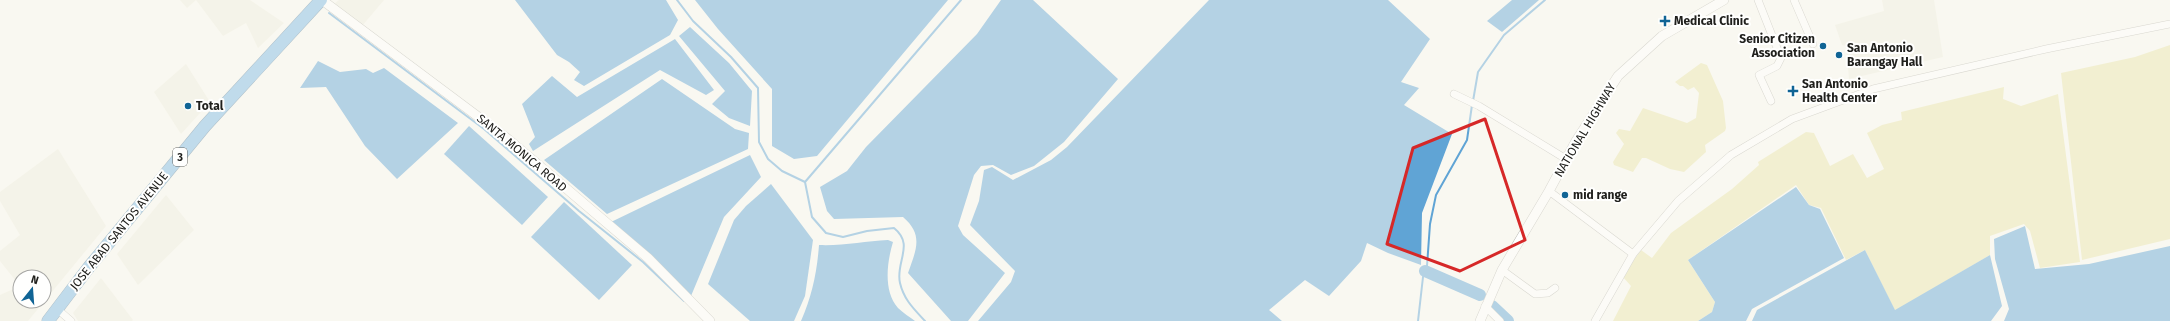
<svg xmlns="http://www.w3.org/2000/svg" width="2170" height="321" font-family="'Fira Sans',sans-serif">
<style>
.built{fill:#eeeedf}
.green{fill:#e8e5ac}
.water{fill:#60a4d5}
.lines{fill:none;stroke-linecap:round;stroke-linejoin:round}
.stream{stroke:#60a4d5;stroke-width:2}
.river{stroke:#60a4d5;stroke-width:12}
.street-casing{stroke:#b2b2ab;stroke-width:8}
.secondary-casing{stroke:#b2b2ab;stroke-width:10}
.highway-casing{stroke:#5b839f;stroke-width:13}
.street{stroke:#fff;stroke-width:7}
.secondary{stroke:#fff;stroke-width:9}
.highway{stroke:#7bb8e5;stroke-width:12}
.marked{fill:none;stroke:#d62828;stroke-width:3;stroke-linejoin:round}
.poi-dot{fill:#106495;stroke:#fffffe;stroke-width:1.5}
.labels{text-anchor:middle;stroke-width:4;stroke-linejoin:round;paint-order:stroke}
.shield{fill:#fffffe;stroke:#636360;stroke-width:1}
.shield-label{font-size:11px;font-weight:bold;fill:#20201d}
.poi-label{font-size:12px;font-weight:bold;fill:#20201d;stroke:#fffffe;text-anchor:start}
.street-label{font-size:12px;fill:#20201d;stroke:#fffffe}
</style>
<rect width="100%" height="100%" fill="#f9f8f1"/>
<!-- built -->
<g class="built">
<path d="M180 0H250L284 23 258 48 246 23 223 36 196 0 187 8Z"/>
<path d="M339 0H384L362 26 333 5Z"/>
<path d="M1882 0H1934L1943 57 1849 79 1846 46 1842 45 1835 25 1884 11Z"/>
<path d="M186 64 210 102 181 134 154 92Z"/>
<path d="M58 149 106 226 28 321H0V295L20 286V301H44V277H20V286L0 261V251L20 235 0 201V192Z"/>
<path d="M166 195 194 230 138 285 117 254Z"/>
<path d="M101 278 133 320 132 321H78L73 313Z"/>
</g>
<!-- green -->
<g class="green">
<path d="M2170 45V239L2082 260 2061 73 2135 57Z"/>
<path d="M1701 63 1707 65 1723 101 1726 128 1725 131 1705 145 1706 152 1684 172 1670 169 1646 158H1642L1633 172 1614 165 1613 162 1624 144 1616 133 1619 129 1630 131 1643 108 1687 123 1696 118 1699 93 1694 87 1688 90 1683 86H1680L1675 82Z"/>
<path d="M2004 87 2003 99 2021 106 2058 94 2080 262 2040 268 2030 231 2024 224 1990 236V255L1895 311 1865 250 1846 260 1821 208 1809 205 1796 185 1688 260 1715 302 1712 312 1698 321H1613L1631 286 1622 276 1641 250 1652 258 1671 233 1732 189 1759 165 1758 162 1806 132 1814 133 1830 166 1853 154 1867 178 1884 169 1867 133 1882 125 1902 120 1901 112Z"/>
</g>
<!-- water -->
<g class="water">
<path d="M515 0H666L678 20 670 35 584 86 574 80 580 72 569 62 557 55Z"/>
<path d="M695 0H948L817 156 794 159 772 146V89L718 29Z"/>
<path d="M1001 0H1033L1118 79 1064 142 1034 166 1011 175 993 165 981 166 974 175 958 226 963 235 1005 273 968 321H951L908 273C916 250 924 235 903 217L834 219 827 211 820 187 847 171 866 147 977 34Z"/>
<path d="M1209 0H1388L1430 39 1401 82 1419 88 1404 105 1452 134 1422 213 1421 265 1388 253 1367 243 1361 261 1329 296 1305 280 1269 310 1282 321H978L1011 282 1015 271 970 225 979 201 984 170 992 167 1013 180 1051 160 1067 147Z"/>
<path d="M1512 0H1539L1502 32 1487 21Z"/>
<path d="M690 27 729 63 752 91 750 126 729 118 712 104 725 91 679 36Z"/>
<path d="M675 39 714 90 706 95 660 70 533 151 529 144 535 137 522 104 552 76 577 97Z"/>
<path d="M318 61 340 72 366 69 373 73 384 68 458 123 397 179 365 146 326 87 300 88Z"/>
<path d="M662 79 735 129 749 133 748 149 607 214 544 160Z"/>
<path d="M469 126 548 197 522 225 444 154Z"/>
<path d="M750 155 761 177 724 217 691 296 611 222Z"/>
<path d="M771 184 813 240 805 296 794 321H750L708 284 734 220 746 206Z"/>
<path d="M1796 187 1809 205 1820 209 1844 258 1752 309 1746 321H1698L1712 312 1715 302 1688 260Z"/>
<path d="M564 202 632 265 599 300 531 237Z"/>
<path d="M2025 226 2035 269 2089 264 2170 246V321H2004L2009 309 1995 259 1994 239Z"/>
<path d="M888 240 893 242C887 262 883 291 898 308 903 313 910 317 915 321H801C812 296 817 272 819 245 843 246 865 241 888 240Z"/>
<path d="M1865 250 1895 310 1990 255 2002 306 1991 321H1752L1757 310Z"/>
</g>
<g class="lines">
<!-- stream -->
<g class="stream">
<path d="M677 0 693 21 731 57 758 88 759 142 768 159 782 171 805 182"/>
<path d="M329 13 484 129 579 211 643 262 684 301"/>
<path d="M1473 101 1478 72 1504 35 1545 0"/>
<path d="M925 321C914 309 904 300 900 283 895 262 915 245 894 228L867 231 843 237 826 233 812 217 805 182 961 0"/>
<path d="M1418 321 1423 277 1427 266 1430 224 1436 195 1467 140 1472 105"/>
</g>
<!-- river -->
<g class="river">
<path d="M1425 271 1480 295"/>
<path d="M1492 306 1508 321"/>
</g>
<defs>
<g id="street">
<path d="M1758 0 1781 58 1777 66 1759 75 1771 101"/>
<path d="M1794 0 1813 44"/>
<path d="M1454 94 1479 106 1566 159"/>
<path d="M1549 191 1633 254"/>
<path d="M1502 270 1535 294 1548 293 1555 288"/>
<path d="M1485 306 1500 321"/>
<path d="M56 308 71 321"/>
<path d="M1595 321 1633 254 1678 201 1731 155 1792 119 1873 89 2046 49 2170 24"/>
</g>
<g id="secondary">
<path d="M322 0 508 139 648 258 710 321"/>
<path d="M1480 321 1502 270 1549 191 1576 141 1618 76 1662 36 1724 0"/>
</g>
<path id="highway" d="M48 321 89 267 205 126 321 0"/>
</defs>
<!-- street casing -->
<use href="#street" class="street-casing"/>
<!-- secondary casing -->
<use href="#secondary" class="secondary-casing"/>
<!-- highway casing -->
<use href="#highway" class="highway-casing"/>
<!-- street -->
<use href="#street" class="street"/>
<!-- secondary -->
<use href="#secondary" class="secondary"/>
<!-- highway -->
<use href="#highway" class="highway"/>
</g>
<!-- marked area -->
<path d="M0 0H2170V321H0ZM1485 119 1525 240 1460 271 1387 244 1413 148Z" fill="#f9f8f1" fill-opacity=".55" fill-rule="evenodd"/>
<path class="marked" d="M1485 119 1525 240 1460 271 1387 244 1413 148Z"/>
<!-- markers -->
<g class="poi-dot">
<path d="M1663 15h4v4h4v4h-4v4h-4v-4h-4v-4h4z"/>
<circle cx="1823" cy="46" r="4"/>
<circle cx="1839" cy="55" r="4"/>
<path d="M1791 85h4v4h4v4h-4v4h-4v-4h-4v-4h4z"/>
<circle cx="188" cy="106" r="4"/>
<circle cx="1565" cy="195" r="4"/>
</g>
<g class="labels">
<!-- shield labels -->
<rect class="shield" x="173" y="148" width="14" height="18" rx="3"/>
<g class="shield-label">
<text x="180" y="161">3</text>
</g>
<!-- poi labels -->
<g class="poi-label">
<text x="1674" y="25">Medical Clinic</text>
<text x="1815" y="43" text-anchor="end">Senior Citizen<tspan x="1815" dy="14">Association</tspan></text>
<text x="1847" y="52">San Antonio<tspan x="1847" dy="14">Barangay Hall</tspan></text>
<text x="1802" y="88">San Antonio<tspan x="1802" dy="14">Health Center</tspan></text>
<text x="196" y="110">Total</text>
<text x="1573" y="199">mid range</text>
</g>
<!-- street labels -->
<g class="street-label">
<text transform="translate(1585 130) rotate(-59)" y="4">NATIONAL HIGHWAY</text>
<text transform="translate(522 153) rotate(40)" y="4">SANTA MONICA ROAD</text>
<text transform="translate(119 231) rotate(-51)" y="4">JOSE ABAD SANTOS AVENUE</text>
</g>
</g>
<!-- north arrow -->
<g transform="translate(32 289) rotate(17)"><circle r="19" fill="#fffffe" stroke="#a6a6a4"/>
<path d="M0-3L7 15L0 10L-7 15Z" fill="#106495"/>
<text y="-6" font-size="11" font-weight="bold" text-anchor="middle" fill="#20201d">N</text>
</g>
</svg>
